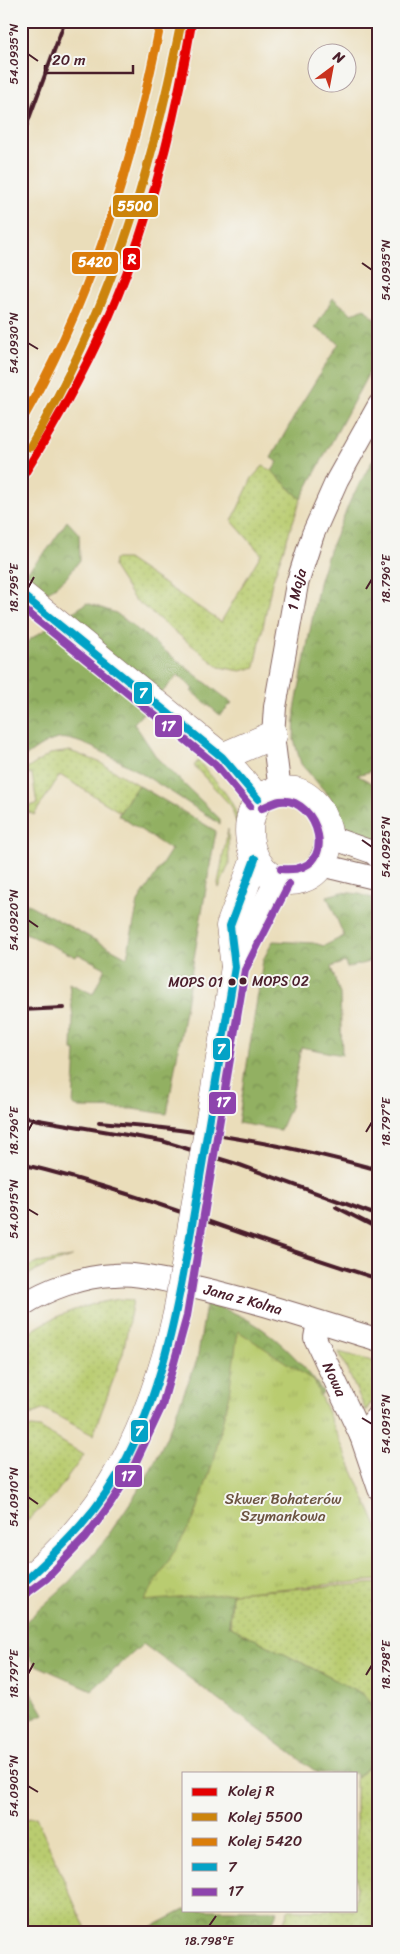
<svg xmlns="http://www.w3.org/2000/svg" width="400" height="1954" font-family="Sriracha,sans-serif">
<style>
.grass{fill:url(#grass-dots);stroke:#82764e}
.forest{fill:url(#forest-crowns);stroke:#6e6846}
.park{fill:url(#park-tufts);stroke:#82764e}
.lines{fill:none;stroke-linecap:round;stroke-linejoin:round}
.minor-casing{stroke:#82625d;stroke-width:24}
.tertiary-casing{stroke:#82625d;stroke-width:29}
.minor{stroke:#fff;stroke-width:22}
.tertiary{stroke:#fff;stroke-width:28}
.rail{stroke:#4a1f2b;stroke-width:4}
.tertiary-bridge-casing{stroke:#82625d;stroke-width:29;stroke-linecap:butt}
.tertiary-bridge{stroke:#fff;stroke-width:28}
.bus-1-casing{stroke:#f6f6f2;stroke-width:11}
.bus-2-casing{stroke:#f6f6f2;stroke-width:11}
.bus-1{stroke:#04a2c6;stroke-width:8}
.bus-2{stroke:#8e44ad;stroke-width:8}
.rail-1-casing{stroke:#f6f6f2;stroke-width:12}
.rail-2-casing{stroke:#f6f6f2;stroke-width:12}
.rail-3-casing{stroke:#f6f6f2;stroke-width:12}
.rail-1{stroke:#e50000;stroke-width:9}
.rail-2{stroke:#cc840b;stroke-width:9}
.rail-3{stroke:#db7d09;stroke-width:9}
.ticks{fill:none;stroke:#4a1f2b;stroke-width:2}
.bus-dot{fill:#4a1f2b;stroke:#f6f6f2;stroke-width:2}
.labels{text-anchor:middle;stroke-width:4;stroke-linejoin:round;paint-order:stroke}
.bus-label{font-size:14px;fill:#4a1f2b;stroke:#f6f6f2;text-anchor:start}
.street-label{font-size:15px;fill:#4a1f2b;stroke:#f6f6f2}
.park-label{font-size:15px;fill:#6b5340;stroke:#f6f6f2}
.line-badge{stroke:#f6f6f2;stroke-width:2}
.badge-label{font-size:14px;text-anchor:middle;font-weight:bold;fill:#fff}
.neatline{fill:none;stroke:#4a1f2b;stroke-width:2}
.ticks-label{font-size:12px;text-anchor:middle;fill:#4a1f2b}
</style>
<defs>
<pattern id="grass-dots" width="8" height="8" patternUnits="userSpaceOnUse" patternTransform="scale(1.25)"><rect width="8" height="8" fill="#b9cc70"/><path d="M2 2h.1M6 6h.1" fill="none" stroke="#a1af61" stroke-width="1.8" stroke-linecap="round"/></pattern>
<pattern id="forest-crowns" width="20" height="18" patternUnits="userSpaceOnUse" patternTransform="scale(1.25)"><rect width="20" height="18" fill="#92b062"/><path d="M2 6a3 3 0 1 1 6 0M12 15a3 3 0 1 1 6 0" fill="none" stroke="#798f51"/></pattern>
<pattern id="park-tufts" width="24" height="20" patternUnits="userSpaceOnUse" patternTransform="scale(1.25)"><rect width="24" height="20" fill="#b9cc70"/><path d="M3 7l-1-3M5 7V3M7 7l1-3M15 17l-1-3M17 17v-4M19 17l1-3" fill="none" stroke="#a1af61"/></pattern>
</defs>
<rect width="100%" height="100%" fill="#f6f6f2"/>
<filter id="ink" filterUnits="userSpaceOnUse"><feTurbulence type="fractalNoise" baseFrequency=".02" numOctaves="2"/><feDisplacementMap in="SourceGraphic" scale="10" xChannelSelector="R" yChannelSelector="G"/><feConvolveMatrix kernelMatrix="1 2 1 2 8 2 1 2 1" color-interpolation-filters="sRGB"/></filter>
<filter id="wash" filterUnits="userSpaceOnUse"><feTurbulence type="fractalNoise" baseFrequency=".0096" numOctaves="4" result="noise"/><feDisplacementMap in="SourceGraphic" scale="20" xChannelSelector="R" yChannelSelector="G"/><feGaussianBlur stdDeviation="1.12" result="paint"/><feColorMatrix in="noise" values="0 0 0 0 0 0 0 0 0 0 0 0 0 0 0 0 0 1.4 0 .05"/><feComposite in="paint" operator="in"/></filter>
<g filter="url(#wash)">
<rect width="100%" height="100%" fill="#eaddba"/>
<!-- grass -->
<g class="grass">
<path d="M263 466 272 471 301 499 272 582 255 667 241 671 219 667 133 598 113 567 114 559H127L221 622 261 554 232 521 252 478Z"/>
<path d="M70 751 99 762 138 785 120 812 60 775 34 815 21 808 37 804 32 774 21 775V773L50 754Z"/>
<path d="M198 761C211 777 241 804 237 825L231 806 194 766Z"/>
<path d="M228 829 229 864 219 888 218 883Z"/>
<path d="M72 1257 48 1265 21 1278V1269L38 1263Z"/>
<path d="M120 1299 133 1300 123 1353 93 1435 44 1409 21 1419V1340C47 1316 86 1304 120 1299Z"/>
<path d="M339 1352 379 1363V1388L366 1411Z"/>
<path d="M31 1427 40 1428 84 1455 54 1496 21 1527V1432Z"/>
<path d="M379 1583V1714L362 1694 230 1627 232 1593Z"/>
<path d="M379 1757V1933H280L288 1910H356V1778Z"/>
<path d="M36 1817 87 1932 86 1933H21V1820Z"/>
</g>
<!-- forest -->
<g class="forest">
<path d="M333 298 352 314 364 308 379 324V354L301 499 272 471 278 462 271 458 303 401 339 343 315 328Z"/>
<path d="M379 449V766L376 770 357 775 379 787V843L350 830 342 820 329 796 301 764 294 740 295 710 319 583 329 551 351 499Z"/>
<path d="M67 521 79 534 80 560 66 578 21 613V578L48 549Z"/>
<path d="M87 603 116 613 232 703 220 715 191 691 194 689 178 675 134 723 157 758 220 819V824C192 806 86 732 58 739 44 742 33 751 21 760V650L29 640Z"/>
<path d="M138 785 216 831 167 1114 132 1109 80 1108 73 1105 76 1051 72 1050 73 1018 69 983 93 994 105 968 78 954 76 957 21 931V904L24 902 127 957 138 902 171 850 118 815Z"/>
<path d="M342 892 359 894 379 900V959L347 968 345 962 331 967 340 994 342 1055 301 1047 290 1107 280 1130 238 1123 263 960 273 941 314 943 324 946 344 936 327 896Z"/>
<path d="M206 1305C253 1311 297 1354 323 1392L247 1499 232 1592 229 1626 363 1694 379 1715V1756L356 1778V1773H318L143 1644 92 1690 36 1665 21 1647V1626L70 1581 103 1543 146 1479 166 1438 197 1360Z"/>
<path d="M21 1675 44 1714 21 1725Z"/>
<path d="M184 1910H278L268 1933H140Z"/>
</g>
<!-- park -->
<path class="park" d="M238 1331 314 1381 379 1531V1580L144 1601 194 1519 214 1459 229 1394Z"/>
</g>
<g filter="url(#ink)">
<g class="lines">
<defs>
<g id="minor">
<path id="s1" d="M280 791 273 735 275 707 297 584 313 534 337 480 379 405"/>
<path d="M329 837 372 852 379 858"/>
<path d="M321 865 379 879"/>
<path id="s2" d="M21 1306C47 1289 83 1276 114 1275 135 1273 157 1279 178 1283 246 1297 312 1320 379 1340"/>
<path id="s3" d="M318 1322 315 1338 361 1436 379 1489"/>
<path d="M361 1436 379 1414"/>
</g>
<g id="tertiary">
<path d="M21 594 222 757 258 799"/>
<path d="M222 757 273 735"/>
<path d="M280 791C284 791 290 790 295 791 321 799 335 831 325 856 320 868 314 875 302 879 262 891 241 845 252 813 254 809 256 802 259 799 264 793 273 792 280 791Z"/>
<path d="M235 967 280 879"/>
<path d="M213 1101 235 967 230 926 255 859"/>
<path d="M21 1585C112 1513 151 1424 177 1314"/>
</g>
</defs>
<!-- minor casing -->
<use href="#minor" class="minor-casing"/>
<!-- tertiary casing -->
<use href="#tertiary" class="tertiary-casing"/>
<!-- minor -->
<use href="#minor" class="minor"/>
<!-- tertiary -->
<use href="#tertiary" class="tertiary"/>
<!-- rail -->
<g class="rail">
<path d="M21 140 65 21"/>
<path d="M21 1010 64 1008"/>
<path d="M21 1117 162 1141 240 1165 379 1216"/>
<path d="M99 1122C194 1129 287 1144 379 1170"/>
<path d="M21 1164C144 1193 258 1243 379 1279"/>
<path d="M336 1207 379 1229"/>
</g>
<defs>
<path id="tertiary-bridge" d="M177 1314 213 1101"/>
</defs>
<!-- tertiary-bridge casing -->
<use href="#tertiary-bridge" class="tertiary-bridge-casing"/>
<!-- tertiary-bridge -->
<use href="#tertiary-bridge" class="tertiary-bridge"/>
<defs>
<g id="bus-1">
<path d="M21 594 222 757 258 799"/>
<path d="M21 1585C63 1547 102 1508 127 1458 168 1376 182 1284 197 1195 210 1119 222 1043 235 967L230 926 255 859"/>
</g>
<g id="bus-2">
<path d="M21 607 215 764 250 806"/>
<path d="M262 808C267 806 274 802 280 801 317 795 344 875 281 869"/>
<path d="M27 1593 47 1578 84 1539 109 1506 132 1470 162 1406 187 1316 245 970 289 884"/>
</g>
</defs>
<!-- bus-1 casing -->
<use href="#bus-1" class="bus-1-casing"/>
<!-- bus-2 casing -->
<use href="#bus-2" class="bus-2-casing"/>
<!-- bus-1 -->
<use href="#bus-1" class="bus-1"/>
<!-- bus-2 -->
<use href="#bus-2" class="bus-2"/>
<defs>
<path id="rail-1" d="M21 479C58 420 92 359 118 295 154 207 176 115 192 21"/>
<path id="rail-2" d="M30 447C110 309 150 179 181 23"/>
<path id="rail-3" d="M21 422C93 297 133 162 161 21"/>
</defs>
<!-- rail-1 casing -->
<use href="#rail-1" class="rail-1-casing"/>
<!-- rail-2 casing -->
<use href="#rail-2" class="rail-2-casing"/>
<!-- rail-3 casing -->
<use href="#rail-3" class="rail-3-casing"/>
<!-- rail-1 -->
<use href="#rail-1" class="rail-1"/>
<!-- rail-2 -->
<use href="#rail-2" class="rail-2"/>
<!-- rail-3 -->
<use href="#rail-3" class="rail-3"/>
</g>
</g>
<!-- ticks -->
<path class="ticks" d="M28 54 38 61M362 263 372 270M28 343 38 349M28 588 34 577M366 589 372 579M362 840 372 847M28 920 38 927M28 1131 34 1120M366 1132 372 1122M28 1209 38 1215M362 1418 372 1424M28 1497 38 1504M28 1674 34 1663M366 1675 372 1665M28 1786 38 1792M209 1926 216 1916"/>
<!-- markers -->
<g class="bus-dot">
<circle cx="243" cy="981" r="4.5"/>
<circle cx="232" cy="982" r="4.5"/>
</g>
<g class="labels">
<!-- bus labels -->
<g class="bus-label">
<text x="252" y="986">MOPS 02</text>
<text x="223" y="987" text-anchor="end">MOPS 01</text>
</g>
<!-- street labels -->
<g class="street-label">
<text dy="5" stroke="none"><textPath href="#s1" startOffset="204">1 Maja</textPath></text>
<text dy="5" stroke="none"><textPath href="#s2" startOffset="231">Jana z Kolna</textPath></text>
<text dy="5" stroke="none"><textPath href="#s3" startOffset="62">Nowa</textPath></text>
</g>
<!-- park labels -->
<g class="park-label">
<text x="283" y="1504">Skwer Bohaterów<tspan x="283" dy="17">Szymankowa</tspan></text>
</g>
</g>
<g class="line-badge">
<rect x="112" y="194" width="47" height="24" rx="5" fill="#cc840b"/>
<rect x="122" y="247" width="19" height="24" rx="5" fill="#e50000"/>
<rect x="71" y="251" width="48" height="24" rx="5" fill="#db7d09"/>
<rect x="133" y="681" width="20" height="24" rx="5" fill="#04a2c6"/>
<rect x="154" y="714" width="29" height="24" rx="5" fill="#8e44ad"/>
<rect x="212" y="1037" width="19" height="24" rx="5" fill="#04a2c6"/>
<rect x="208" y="1091" width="29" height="24" rx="5" fill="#8e44ad"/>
<rect x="130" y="1419" width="19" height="24" rx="5" fill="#04a2c6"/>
<rect x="114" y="1464" width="29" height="24" rx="5" fill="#8e44ad"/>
</g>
<g class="badge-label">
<text x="135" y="211">5500</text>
<text x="132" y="264">R</text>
<text x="95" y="267">5420</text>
<text x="143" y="698">7</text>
<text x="168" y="731">17</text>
<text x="221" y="1054">7</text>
<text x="223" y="1107">17</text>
<text x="139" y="1436">7</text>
<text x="128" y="1481">17</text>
</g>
<!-- margin -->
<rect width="400" height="1954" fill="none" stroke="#f6f6f2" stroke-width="55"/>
<!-- legend -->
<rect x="182" y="1772" width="175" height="140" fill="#f6f6f2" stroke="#b1a0a2"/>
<rect x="192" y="1788" width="25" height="8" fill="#e50000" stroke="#b1a0a2"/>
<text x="228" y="1796" font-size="15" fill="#4a1f2b">Kolej R</text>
<rect x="192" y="1813" width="25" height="8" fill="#cc840b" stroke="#b1a0a2"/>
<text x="228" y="1822" font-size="15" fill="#4a1f2b">Kolej 5500</text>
<rect x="192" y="1838" width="25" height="8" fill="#db7d09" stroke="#b1a0a2"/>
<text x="228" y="1846" font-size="15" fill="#4a1f2b">Kolej 5420</text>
<rect x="192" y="1863" width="25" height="8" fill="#04a2c6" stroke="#b1a0a2"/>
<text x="228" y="1872" font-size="15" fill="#4a1f2b">7</text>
<rect x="192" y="1888" width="25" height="8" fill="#8e44ad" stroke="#b1a0a2"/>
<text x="228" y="1896" font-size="15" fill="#4a1f2b">17</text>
<!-- north arrow -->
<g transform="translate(332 68) rotate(32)"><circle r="24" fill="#f6f6f2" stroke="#b1a0a2"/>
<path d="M0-4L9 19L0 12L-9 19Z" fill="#c8321e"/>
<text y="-8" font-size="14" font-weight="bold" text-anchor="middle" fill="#4a1f2b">N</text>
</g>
<!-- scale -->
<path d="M45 65v8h88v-8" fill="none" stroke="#4a1f2b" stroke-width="2.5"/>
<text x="52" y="65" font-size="15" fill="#4a1f2b" stroke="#f6f6f2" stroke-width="4" paint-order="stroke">20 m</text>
<rect x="28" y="28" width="344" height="1898" class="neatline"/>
<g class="ticks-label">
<text transform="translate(14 54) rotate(-90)" y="4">54.0935°N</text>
<text transform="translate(386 270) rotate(-90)" y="4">54.0935°N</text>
<text transform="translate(14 343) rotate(-90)" y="4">54.0930°N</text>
<text transform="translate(386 579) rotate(-90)" y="4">18.796°E</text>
<text transform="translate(14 588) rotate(-90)" y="4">18.795°E</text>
<text transform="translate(386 847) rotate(-90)" y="4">54.0925°N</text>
<text transform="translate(14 920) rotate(-90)" y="4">54.0920°N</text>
<text transform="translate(386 1122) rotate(-90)" y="4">18.797°E</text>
<text transform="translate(14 1131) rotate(-90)" y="4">18.796°E</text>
<text transform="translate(14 1209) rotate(-90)" y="4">54.0915°N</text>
<text transform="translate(386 1424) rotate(-90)" y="4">54.0915°N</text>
<text transform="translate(14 1497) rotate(-90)" y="4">54.0910°N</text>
<text transform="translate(386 1665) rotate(-90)" y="4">18.798°E</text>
<text transform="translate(14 1674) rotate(-90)" y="4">18.797°E</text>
<text transform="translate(14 1786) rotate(-90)" y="4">54.0905°N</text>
<text x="209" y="1945">18.798°E</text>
</g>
</svg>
